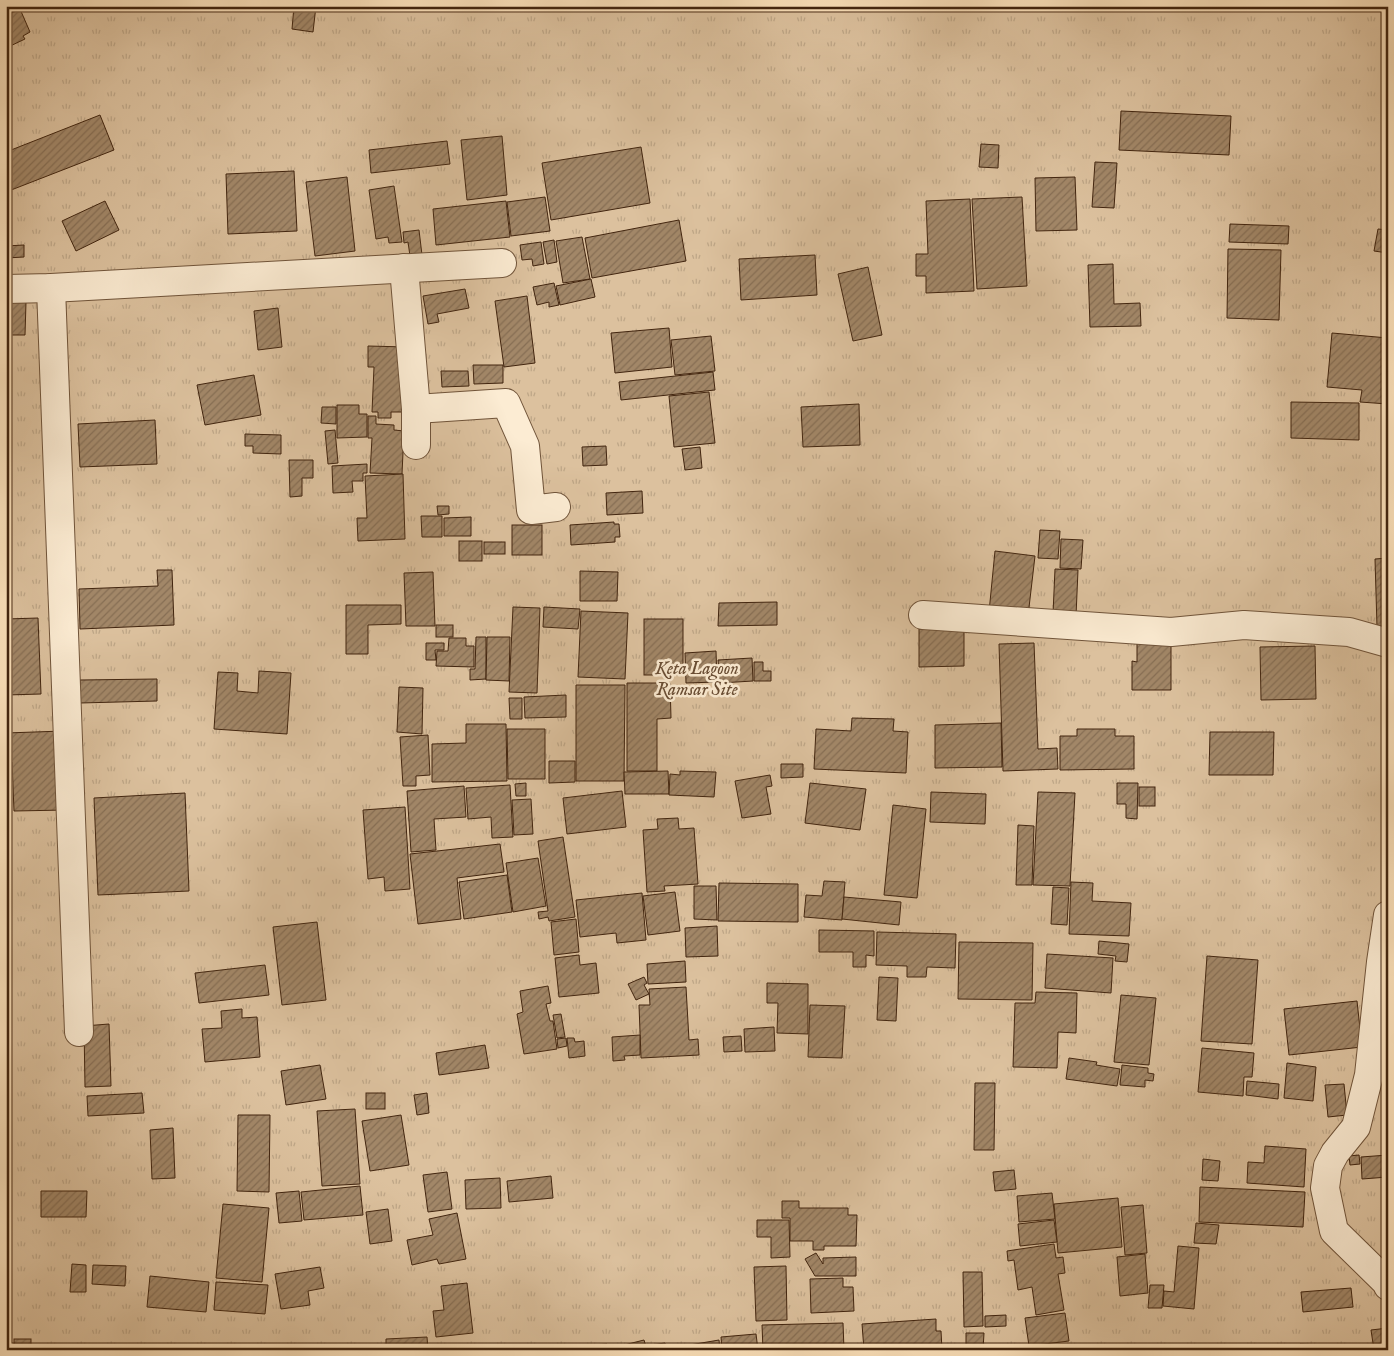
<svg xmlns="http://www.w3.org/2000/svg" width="1394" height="1356" font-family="'IM FELL English',serif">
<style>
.park{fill:url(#park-tufts);stroke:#8f7356}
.building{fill:url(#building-hatch);stroke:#42250f}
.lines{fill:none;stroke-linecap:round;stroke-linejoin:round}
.minor-casing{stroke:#70543a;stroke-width:30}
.minor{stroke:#fcecd3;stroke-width:28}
.labels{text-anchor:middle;stroke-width:5;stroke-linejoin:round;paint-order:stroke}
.park-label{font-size:18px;font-style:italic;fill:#684c33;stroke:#fcecd3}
</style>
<defs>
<pattern id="park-tufts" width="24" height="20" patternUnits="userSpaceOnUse" patternTransform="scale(1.25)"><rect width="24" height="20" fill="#dcc19e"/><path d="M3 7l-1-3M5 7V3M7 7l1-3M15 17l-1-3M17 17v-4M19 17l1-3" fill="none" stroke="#bea687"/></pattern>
<pattern id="building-hatch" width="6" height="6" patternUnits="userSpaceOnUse" patternTransform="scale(1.25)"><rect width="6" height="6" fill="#a28768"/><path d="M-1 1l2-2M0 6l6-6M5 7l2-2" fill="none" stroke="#866e54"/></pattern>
</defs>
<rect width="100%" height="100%" fill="#fbe1bb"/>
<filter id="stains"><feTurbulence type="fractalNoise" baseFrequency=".004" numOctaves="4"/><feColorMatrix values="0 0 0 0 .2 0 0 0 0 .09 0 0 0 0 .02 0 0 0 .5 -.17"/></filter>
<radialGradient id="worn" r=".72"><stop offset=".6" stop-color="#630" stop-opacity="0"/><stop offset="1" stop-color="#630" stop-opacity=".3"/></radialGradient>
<!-- park -->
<rect class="park" x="6" y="6" width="1382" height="1344"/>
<!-- building -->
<g class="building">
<path d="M294 6H316L313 32 292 29Z"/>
<path d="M20 9 30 32 23 36 25 39 6 48V16Z"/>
<path d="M1121 111 1231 116 1229 155 1119 150Z"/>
<path d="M100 115 114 150 6 192V152Z"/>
<path d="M502 136 507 195 467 200 461 140Z"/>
<path d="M447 141 450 164 371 173 369 150Z"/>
<path d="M981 144 999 145 998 168 979 167Z"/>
<path d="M641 147 650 203 551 220 542 163Z"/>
<path d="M1095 162 1117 163 1114 208 1092 207Z"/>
<path d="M294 171 297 231 228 234 226 174Z"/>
<path d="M347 177 355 251 315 256 306 182Z"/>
<path d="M1075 177 1077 230 1036 231 1035 178Z"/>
<path d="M394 186 402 242 389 243 388 237 376 239 369 190Z"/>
<path d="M545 197 550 231 511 236 507 202Z"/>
<path d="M1022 197 1027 286 977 289 972 199Z"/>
<path d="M970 199 974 291 926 293V276H916V254H928L926 201Z"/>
<path d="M105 201 119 230 76 251 62 221Z"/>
<path d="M506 201 510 237 436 245 433 209Z"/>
<path d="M679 220 686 261 592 278 585 238Z"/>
<path d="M1230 224 1289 226 1288 244 1229 242Z"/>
<path d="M1378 229 1388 230V253L1374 251Z"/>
<path d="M419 230 422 255 410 256 408 242 404 243 403 232Z"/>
<path d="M582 237 590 279 563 283 556 241Z"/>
<path d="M554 240 557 262 547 264 543 242Z"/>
<path d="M541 242 544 264 533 266 532 259 522 260 520 245Z"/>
<path d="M24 245V257L6 258V246Z"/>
<path d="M1228 249 1281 250 1279 320 1227 318Z"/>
<path d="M815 255 817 295 741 300 739 259Z"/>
<path d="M1113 264 1114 304 1140 303 1141 326 1090 327 1088 265Z"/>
<path d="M868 267 882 335 853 341 838 274Z"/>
<path d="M591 279 595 297 560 305 556 286Z"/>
<path d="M554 283 559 305 549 307V302L537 305 533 287Z"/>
<path d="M465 289 469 308 437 314 439 322 428 324 423 296Z"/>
<path d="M527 296 535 363 504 367 495 301Z"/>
<path d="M6 302H26L25 335H6Z"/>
<path d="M278 308 282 347 258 350 254 311Z"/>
<path d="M669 328 672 367 615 373 611 333Z"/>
<path d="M1332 333 1388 338V404L1360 402 1362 390 1327 387Z"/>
<path d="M711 336 715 371 675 375 671 340Z"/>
<path d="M368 346 406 347 404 412H391V418H378V412H372L374 367H368Z"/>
<path d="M473 365H503V383L474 384Z"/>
<path d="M441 371H468L469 386 442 387Z"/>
<path d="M713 372 715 390 621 400 619 382Z"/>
<path d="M254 375 261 415 205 425 197 385Z"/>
<path d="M709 392 715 443 674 447 669 396Z"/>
<path d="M1291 402 1359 403V440L1291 438Z"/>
<path d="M859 404 860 445 803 447 801 407Z"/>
<path d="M337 405H359V414H367V437L337 438Z"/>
<path d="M322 407H336V424L321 423Z"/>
<path d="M368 416H376V424L394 425V430L404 431 402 474 370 473 372 438H368Z"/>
<path d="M155 420 157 464 80 467 78 424Z"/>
<path d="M335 430 338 463 328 464 325 431Z"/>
<path d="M245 434 281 435V454L253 453V446H245Z"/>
<path d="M606 446 607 465 583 466 582 447Z"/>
<path d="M700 447 702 468 685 470 682 449Z"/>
<path d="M289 460H313V478H302V496L290 497Z"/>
<path d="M367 464V473H363V481H352L353 492 333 493 332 466Z"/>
<path d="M403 474 405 539 358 541 357 518H367L365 476Z"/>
<path d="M642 491 643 513 607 515 606 493Z"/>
<path d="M437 506H449V514L438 515Z"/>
<path d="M421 516H442V537H422Z"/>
<path d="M471 517V536H444V518Z"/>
<path d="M614 522V524H619L620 537H615V542L571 545 570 525Z"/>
<rect x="512" y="525" width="30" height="30"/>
<path d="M1040 530 1060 531 1058 559 1038 558Z"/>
<path d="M1061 539 1083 540 1081 569 1060 568Z"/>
<rect x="459" y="541" width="23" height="20"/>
<rect x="484" y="542" width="21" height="12"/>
<path d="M995 551 1035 556 1028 616 989 612Z"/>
<path d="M1388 558V626L1377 627 1375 559Z"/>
<path d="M1055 569 1078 570 1076 616 1053 614Z"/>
<path d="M157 570H172L174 625 80 629 79 589 158 586Z"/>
<path d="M580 571 618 572 617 601H580Z"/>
<path d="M433 572 435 626H406L404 573Z"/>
<path d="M777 602V625L718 626 719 603Z"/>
<path d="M346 605H401V624L368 625V654H346Z"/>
<path d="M513 607 540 608 537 693 509 692Z"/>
<path d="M544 607 580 609 578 629 543 627Z"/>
<path d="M581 611 628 613 625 679 578 677Z"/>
<path d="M38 618 41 694 6 695V619Z"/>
<rect x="644" y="619" width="39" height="56"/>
<rect x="436" y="625" width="17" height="12"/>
<path d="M964 628V666L919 667V629Z"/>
<path d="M476 637H486V679L470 680V669H475Z"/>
<path d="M487 637H510L509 681 486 680Z"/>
<path d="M449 638H466V646H474V667L436 666 437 651H448Z"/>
<path d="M1137 641H1171V690H1132V661L1137 662Z"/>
<path d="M426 643H444V650H435L436 660H426Z"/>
<path d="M1034 643 1038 749 1057 748 1058 769 1003 771 999 644Z"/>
<path d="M1315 646 1316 699 1261 700 1260 647Z"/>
<path d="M716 651 717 682 686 683 685 653Z"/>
<path d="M752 658 753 681 720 683 718 660Z"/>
<path d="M754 662H763V671H771V681H754Z"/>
<path d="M259 671 291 673 287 734 214 729 218 672 238 673 237 691 258 693Z"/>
<path d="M157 679V701L80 703V680Z"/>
<path d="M627 683H670L671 718 657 719V771H627Z"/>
<path d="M576 685H625L624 781H576Z"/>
<path d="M399 687 423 688 422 734 397 732Z"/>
<path d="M566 695V717L525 718 524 697Z"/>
<path d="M509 698H522V719H510Z"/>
<path d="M852 718 894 719 893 731 908 732 906 773 814 769 816 729 851 731Z"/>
<path d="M1001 723 1002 767 935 768V725Z"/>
<path d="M466 724H506L507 781 432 782V744L466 743Z"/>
<path d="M507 729H545V779H508Z"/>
<path d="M1077 729H1115V736H1134V769L1060 770V736H1077Z"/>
<path d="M63 731 66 810 14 811 12 762H6V733Z"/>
<path d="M1210 732H1274L1273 775H1209Z"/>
<path d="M428 735 430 775 416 776V786H403L400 737Z"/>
<path d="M549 761H575V782L549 783Z"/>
<path d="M781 764H803V777L781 778Z"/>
<path d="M668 771 669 794H625L624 772Z"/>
<path d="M680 771 716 772 714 797 669 795 670 774 680 775Z"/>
<path d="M770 775 772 786 766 787 771 814 742 818 735 781Z"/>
<path d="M526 783V796H516L515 784Z"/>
<path d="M810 783 866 789 860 830 805 823Z"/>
<path d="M1117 783H1138L1137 819 1126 818V804H1117Z"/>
<path d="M510 785 513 837 492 838 491 817 468 819 466 788Z"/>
<path d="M464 786 466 817 434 819 436 850 411 852 407 791Z"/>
<rect x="1139" y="787" width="16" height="19"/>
<path d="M622 791 626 827 567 834 563 798Z"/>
<path d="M931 792 986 794 985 824 930 822Z"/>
<path d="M1038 792 1075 793 1070 886 1033 885Z"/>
<path d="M185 793 189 891 98 895 94 798Z"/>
<path d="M531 799 533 834 514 835 512 800Z"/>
<path d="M893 805 926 809 917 898 884 895Z"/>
<path d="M405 807 410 889 385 891 384 877 368 879 363 810Z"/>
<path d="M678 818 679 829 694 828 698 884 664 886 665 891 647 892 643 830 658 829 657 819Z"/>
<path d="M1018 825 1034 826 1032 885H1016Z"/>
<path d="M563 837 575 917 549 921 548 917 539 919 538 912 548 911 538 841Z"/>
<path d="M500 844 504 872 457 878 461 919 418 924 410 854Z"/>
<path d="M538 858 546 906 513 912 506 863Z"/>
<path d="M507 875 512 912 464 919 459 882Z"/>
<path d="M824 881 845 882 842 920 804 917 806 895 822 896Z"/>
<path d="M1071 882 1093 883 1092 901 1131 903 1129 936 1069 934Z"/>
<path d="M719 883 798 884V922L718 921Z"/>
<path d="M694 886H716L717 920 694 919Z"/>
<path d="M1053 887 1069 888 1067 925 1051 924Z"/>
<path d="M675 892 680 931 648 935 643 896Z"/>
<path d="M642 893 646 940 617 943 616 933 580 937 576 900Z"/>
<path d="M844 897 901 902 899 925 842 919Z"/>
<path d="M576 919 579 952 554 955 551 922Z"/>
<path d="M317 922 326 1000 282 1005 273 927Z"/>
<path d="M717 926 718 956 686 957 685 928Z"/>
<path d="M819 930 874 931V956L866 955V967H853V952H819Z"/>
<path d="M877 932 956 934 955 968 927 967 926 977H907V966L876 965Z"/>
<path d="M1099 941 1129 944 1127 962 1115 961 1116 956 1098 954Z"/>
<path d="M959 942 1033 943 1032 1000 958 999Z"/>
<path d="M1047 954 1113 958 1111 993 1045 988Z"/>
<path d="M579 955 580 965 596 963 599 993 559 997 555 958Z"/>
<path d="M1207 956 1258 960 1252 1044 1201 1041Z"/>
<path d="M685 961 686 982 648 984 647 964Z"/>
<path d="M265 965 269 995 199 1003 195 973Z"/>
<path d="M644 977 647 983 644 985 649 994 636 1000 628 984Z"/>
<path d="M879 977 898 978 896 1021 877 1020Z"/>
<path d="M767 983 808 984V1034L777 1033 778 1003H767Z"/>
<path d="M548 986 551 1003 546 1004 550 1021H553L557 1049 524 1054 517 1014 523 1012 520 991Z"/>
<path d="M686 987 689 1040 698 1039 699 1055 641 1058 639 1005H650L649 989Z"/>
<path d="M1036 992 1077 993 1076 1033 1058 1032 1057 1068 1013 1067 1015 1003H1035Z"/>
<path d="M1121 995 1156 998 1149 1065 1114 1062Z"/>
<path d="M1357 1001 1362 1047 1289 1055 1284 1009Z"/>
<path d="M810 1005 845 1006 842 1058 808 1057Z"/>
<path d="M242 1009V1018L257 1017 260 1057 205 1062 202 1029 222 1028 221 1011Z"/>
<path d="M561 1014 565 1037 557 1038 553 1015Z"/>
<path d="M109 1024 111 1086 85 1087 84 1026Z"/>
<path d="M774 1027 775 1051 745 1052 744 1029Z"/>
<path d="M640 1035V1055L624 1056 625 1060 613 1061 612 1037Z"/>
<path d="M741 1036 742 1051 724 1052 723 1037Z"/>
<path d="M566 1038 567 1046 558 1048 557 1039Z"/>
<path d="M567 1038H574L575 1042 584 1041 585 1056 569 1058Z"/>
<path d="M485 1045 489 1068 439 1075 436 1053Z"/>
<path d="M1202 1048 1254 1053 1252 1077H1244L1243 1096 1198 1092Z"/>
<path d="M1069 1058 1097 1062 1096 1065 1120 1069 1117 1086 1066 1079Z"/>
<path d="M1287 1063 1316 1067 1313 1101 1284 1098Z"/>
<path d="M320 1065 326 1099 286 1105 281 1071Z"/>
<path d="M1122 1065 1148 1068V1073L1154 1074 1153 1081 1145 1080V1087L1120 1085Z"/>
<path d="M1247 1081 1279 1084 1278 1099 1246 1095Z"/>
<path d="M975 1083H995L994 1150H974Z"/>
<path d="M1344 1084 1347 1115 1328 1117 1325 1085Z"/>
<path d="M142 1093 144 1113 88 1116 87 1096Z"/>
<rect x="366" y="1093" width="19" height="16"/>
<path d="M427 1093 429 1113 417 1115 414 1095Z"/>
<path d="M355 1109 360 1184 322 1186 317 1111Z"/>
<path d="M238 1115H270L269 1192 237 1191Z"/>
<path d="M401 1115 409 1165 370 1171 362 1121Z"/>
<path d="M173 1128 175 1178 152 1179 150 1130Z"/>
<path d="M1265 1146 1306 1149 1304 1187 1247 1183 1248 1162 1264 1163Z"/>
<path d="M1359 1155 1360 1164 1350 1165 1349 1156Z"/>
<path d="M1388 1155V1177L1362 1179 1361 1157Z"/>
<path d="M1203 1159 1220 1161 1218 1181 1202 1180Z"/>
<path d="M1014 1170 1016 1189 995 1191 993 1172Z"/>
<path d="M447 1172 452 1209 428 1212 423 1175Z"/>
<path d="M551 1176 553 1198 509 1202 507 1181Z"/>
<path d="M500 1178 501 1208 466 1209 465 1180Z"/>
<path d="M360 1186 363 1215 304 1220 301 1192Z"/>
<path d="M1200 1187 1305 1192 1303 1227 1199 1222Z"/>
<path d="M41 1191H87L86 1217H41Z"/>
<path d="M299 1191 302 1221 279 1223 276 1193Z"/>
<path d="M1052 1193 1055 1219 1019 1222 1017 1196Z"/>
<path d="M1118 1198 1122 1247 1058 1253 1054 1204Z"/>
<path d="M782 1201H799V1208H848V1215H857L856 1246H824V1250H813V1241H790V1218H782Z"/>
<path d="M223 1204 269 1208 262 1282 216 1278Z"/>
<path d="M1143 1205 1147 1253 1125 1255 1121 1207Z"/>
<path d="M388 1209 392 1241 370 1244 366 1212Z"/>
<path d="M457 1213 466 1259 439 1264 437 1259 412 1265 407 1240 433 1235 429 1219Z"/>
<path d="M757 1220H789L790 1257 771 1258V1237H757Z"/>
<path d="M1054 1220 1057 1242 1020 1246 1018 1224Z"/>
<path d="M1196 1223 1219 1225 1216 1244 1194 1243Z"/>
<path d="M1054 1244 1056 1258 1063 1257 1065 1273 1058 1274 1064 1310 1036 1315 1032 1287 1018 1290 1014 1260 1008 1261 1007 1251Z"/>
<path d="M1178 1246 1199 1248 1194 1309 1163 1306 1164 1291 1174 1292Z"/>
<path d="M816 1253 823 1264V1258L856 1257V1276H815L805 1259Z"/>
<path d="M1145 1254 1148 1293 1120 1296 1117 1257Z"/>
<path d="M72 1264 86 1265V1292H70Z"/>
<path d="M93 1265 126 1266 125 1286 92 1284Z"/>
<path d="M786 1266 787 1320 756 1321 754 1267Z"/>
<path d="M320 1267 324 1288 308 1291 310 1305 281 1309 275 1274Z"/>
<path d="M963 1272H982L983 1326 964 1327Z"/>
<path d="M150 1276 209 1282 206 1312 147 1307Z"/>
<path d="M843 1278V1287H853L854 1311 811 1313 810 1279Z"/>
<path d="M216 1282 268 1285 265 1314 214 1310Z"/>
<path d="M467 1283 473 1333 436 1337 433 1311 444 1310 441 1286Z"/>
<path d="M1150 1285H1164L1162 1308H1148Z"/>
<path d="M1351 1288 1353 1307 1303 1312 1301 1292Z"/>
<path d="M1065 1313 1069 1341 1029 1346 1025 1318Z"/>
<path d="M1006 1315V1326L985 1327V1316Z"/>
<path d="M936 1319V1331H941L942 1350H864L862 1324Z"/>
<path d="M843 1323 844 1350H763L762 1325Z"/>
<path d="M1388 1328V1350H1374L1371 1330Z"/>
<path d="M966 1333H984L983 1350H966Z"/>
<path d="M756 1334 758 1350H722L721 1337Z"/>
<path d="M427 1337 428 1350H386V1339Z"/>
<rect x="14" y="1339" width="17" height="11"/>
<path d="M644 1340 647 1350H625L624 1345Z"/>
<path d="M719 1340 720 1350H650V1345L665 1343 666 1349Z"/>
<path d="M607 1344V1350H575V1346Z"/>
<path d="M1300 1344 1323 1345 1322 1350H1300Z"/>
<path d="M291 1346V1350H272V1347Z"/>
<path d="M298 1347 335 1348V1350H297Z"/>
</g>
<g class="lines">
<defs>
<g id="minor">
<path d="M404 268 416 409V445"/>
<path d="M51 288 79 1032"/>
<path d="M6 289 51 288 502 263"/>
<path d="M416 409 506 403 525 446 531 510 556 507"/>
<path d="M923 615 1171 632 1244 625 1349 632 1388 643"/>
<path d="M1388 915 1381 962 1369 1075 1356 1127 1335 1153 1328 1166 1325 1188 1334 1231 1386 1282 1388 1286"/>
</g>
</defs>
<!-- minor casing -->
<use href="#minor" class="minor-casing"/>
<!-- minor -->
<use href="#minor" class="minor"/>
</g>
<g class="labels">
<!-- park labels -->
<g class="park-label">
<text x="697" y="674">Keta Lagoon<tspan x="697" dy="21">Ramsar Site</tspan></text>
</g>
</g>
<!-- margin -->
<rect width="1394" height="1356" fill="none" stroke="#fbe1bb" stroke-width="25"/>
<rect x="8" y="8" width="1379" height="1341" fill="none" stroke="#42250f" stroke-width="2.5"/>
<rect x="12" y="12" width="1369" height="1331" fill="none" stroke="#42250f"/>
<rect width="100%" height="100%" filter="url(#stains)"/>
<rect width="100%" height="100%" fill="url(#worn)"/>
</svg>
